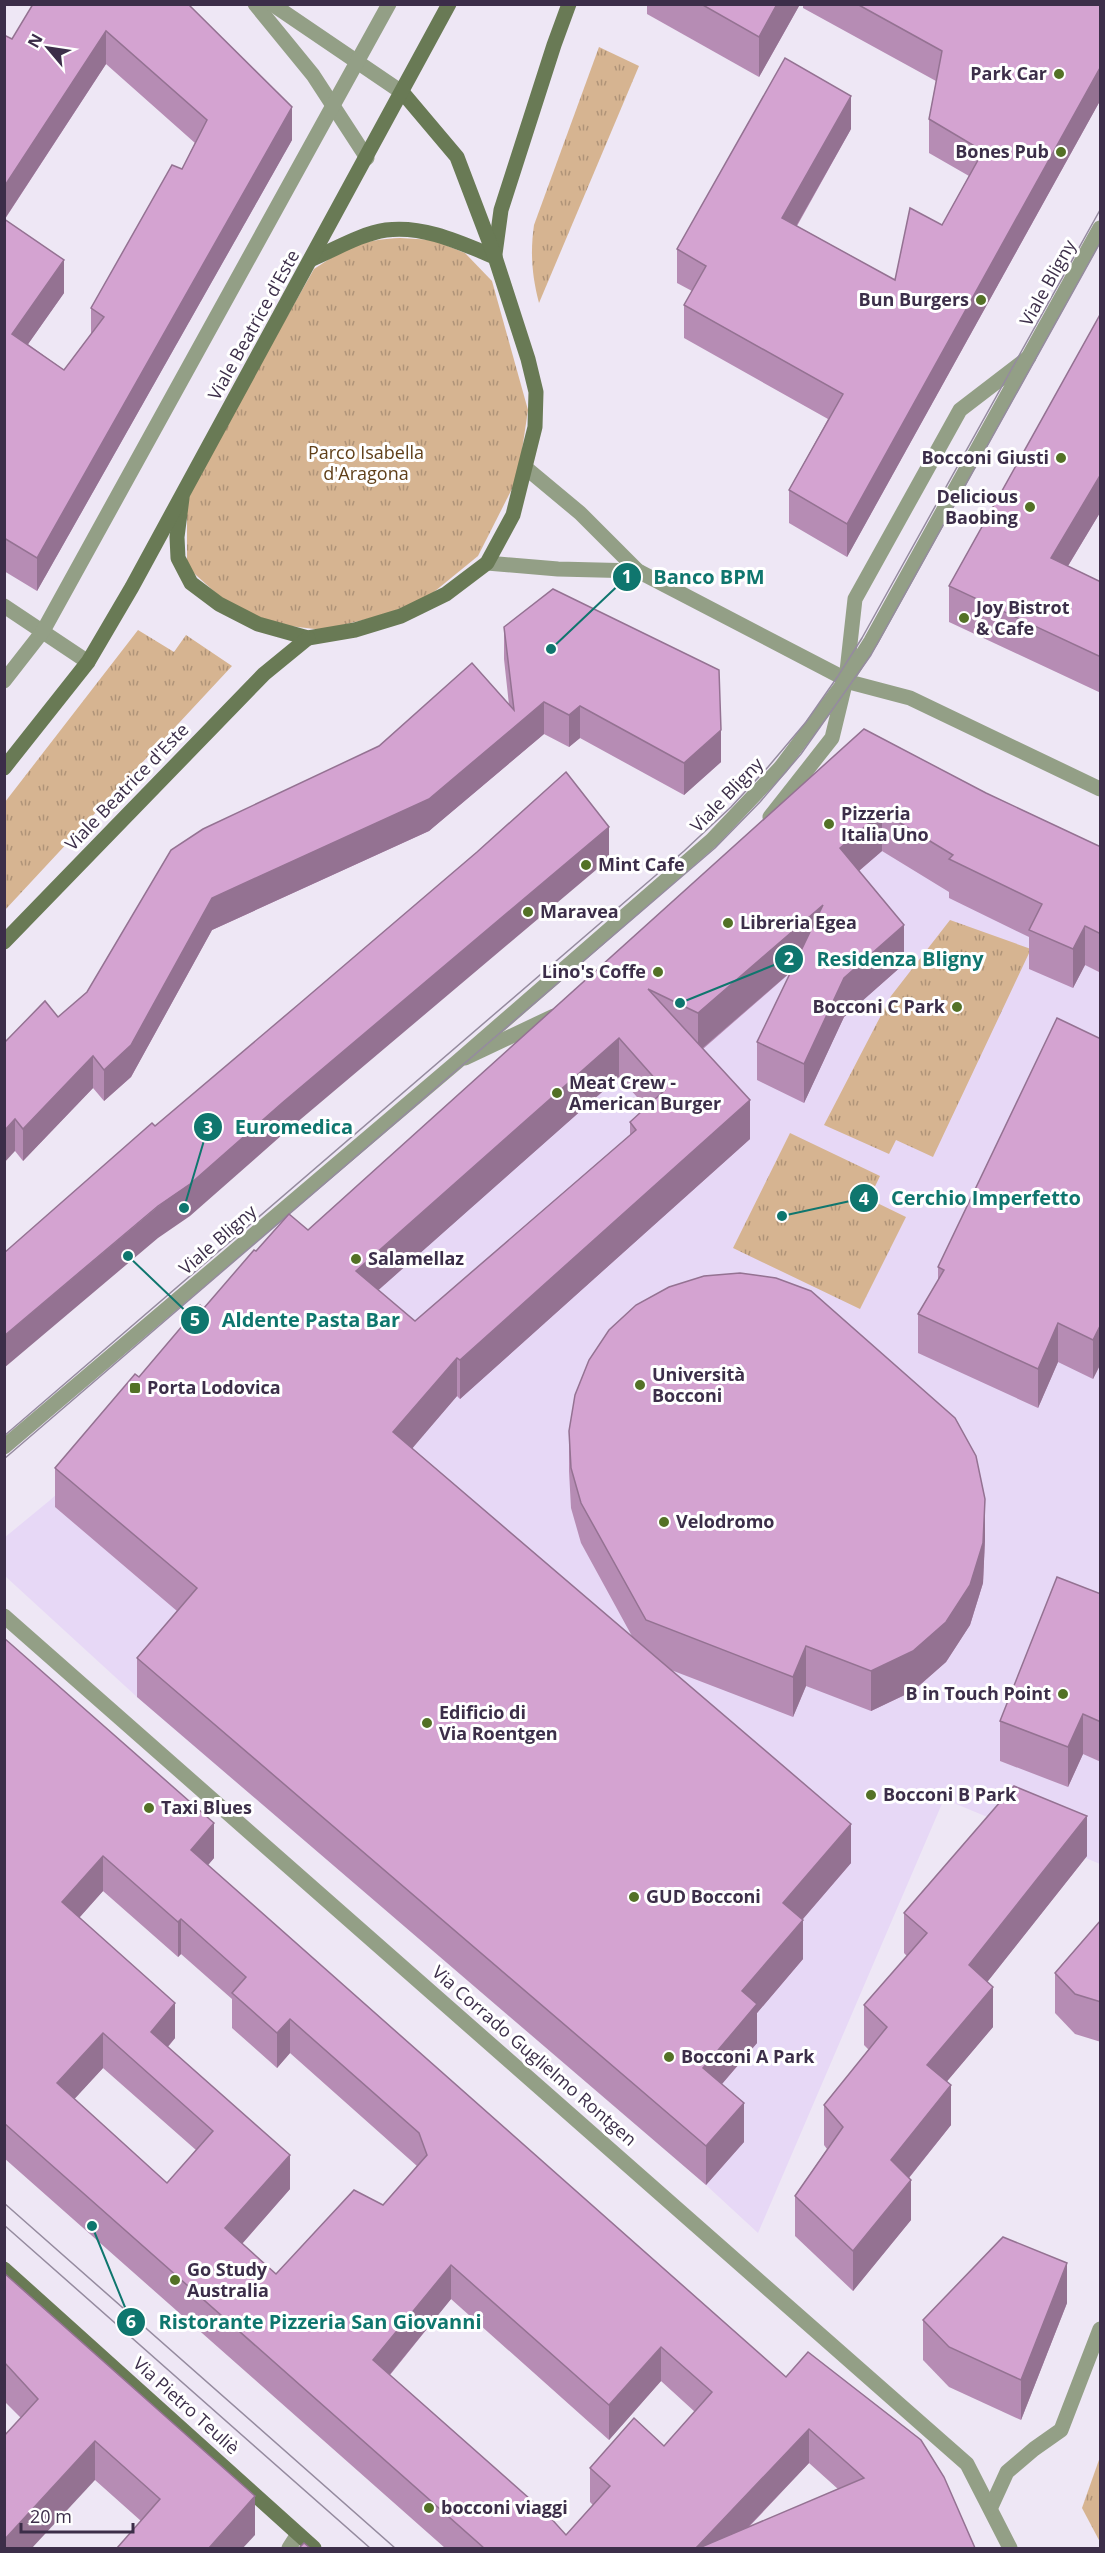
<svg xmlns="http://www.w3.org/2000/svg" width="1105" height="2553" font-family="'Open Sans',sans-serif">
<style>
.built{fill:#e7d8f6}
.grass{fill:url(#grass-tufts)}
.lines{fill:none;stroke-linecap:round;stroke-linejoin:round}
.minor{stroke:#939f86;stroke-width:15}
.tertiary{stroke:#939f86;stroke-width:15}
.secondary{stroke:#697a55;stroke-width:15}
.tram{stroke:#958b9f;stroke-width:1.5}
.wall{fill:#b68cb4;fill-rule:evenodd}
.shaded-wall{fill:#947292}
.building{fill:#d4a3d1;stroke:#947292;stroke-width:1.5;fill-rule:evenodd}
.poi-dot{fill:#537126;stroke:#fff;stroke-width:2}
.labels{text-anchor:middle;stroke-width:6;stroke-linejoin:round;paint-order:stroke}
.poi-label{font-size:18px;font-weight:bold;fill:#3c2e49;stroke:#fff;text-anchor:start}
.street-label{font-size:18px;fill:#3c2e49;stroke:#fff}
.park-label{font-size:18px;fill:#60401a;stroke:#fff}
.leader{fill:none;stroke:#0f766e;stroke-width:2}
.callout-dot{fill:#0f766e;stroke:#fff;stroke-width:2}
.mark-label{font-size:18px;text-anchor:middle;font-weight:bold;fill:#fff}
.callout-label{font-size:20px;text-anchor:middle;font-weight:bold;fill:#0f766e;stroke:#fff;stroke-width:6;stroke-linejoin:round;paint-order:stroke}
</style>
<defs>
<pattern id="grass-tufts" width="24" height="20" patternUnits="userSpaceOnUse" patternTransform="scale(1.5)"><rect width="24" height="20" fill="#d6b491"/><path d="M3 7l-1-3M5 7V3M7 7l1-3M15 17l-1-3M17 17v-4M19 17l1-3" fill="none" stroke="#af9378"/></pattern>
</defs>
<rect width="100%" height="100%" fill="#eee7f5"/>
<!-- built -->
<path class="built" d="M801 825 1100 886V1864L944 1799 758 2233 706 2185 137 1697 5 1576 4 1538 49 1501Z"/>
<!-- grass -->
<g class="grass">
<path d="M599 47 639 66 539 303C532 276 530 253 534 225Z"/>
<path d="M400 238 433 240 465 253 492 281 528 410 518 477 478 556 429 596 387 614 323 630 273 624 227 603 187 567V493L314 269C347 247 360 240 400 238Z"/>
<path d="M138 630 174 652 186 635 232 666 5 910V802Z"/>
<path d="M950 920 1031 949 933 1157 896 1140 889 1154 824 1125 891 996Z"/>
<path d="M790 1133 880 1176 869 1199 906 1217 860 1309 733 1248Z"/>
<path d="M1100 2457V2542L1082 2508Z"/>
</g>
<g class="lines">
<!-- minor -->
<g class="minor">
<path d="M255 4 313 75 367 158"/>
<path d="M272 4 403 93"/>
<path d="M526 468 580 513 638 571 853 683 910 698 1100 789"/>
<path d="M487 563 558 569 638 571"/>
<path d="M4 606 88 662"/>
<path d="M4 681 43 631 389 4"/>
<path d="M770 817 832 738 846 680 855 599 960 410 1029 357"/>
<path d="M465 1058 554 1016"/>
<path d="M4 1616 967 2464 1010 2548"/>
<path d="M991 2507 1007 2472 1034 2449 1061 2430 1100 2329"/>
<path d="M289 2548 298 2534"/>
</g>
<!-- tertiary -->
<path class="tertiary" d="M4 1447 457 1062 712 840 781 767 846 680 871 641 1100 228"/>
<!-- secondary -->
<g class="secondary">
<path d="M495 254 501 210 554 45 569 4"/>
<path d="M312 259C336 249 360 234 386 230 424 225 461 243 495 257"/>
<path d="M182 498 177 537 178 558 191 583 219 604 258 624 308 638 355 630 401 616 446 594 487 563 513 515 535 427 536 392 528 359 495 257 457 157 403 93"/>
<path d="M4 768 88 662 132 587 449 4"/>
<path d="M4 942 264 674 308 638"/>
<path d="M4 2269 314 2548"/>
</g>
<!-- tram -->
<g class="tram">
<path d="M4 1436 684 851 731 807 768 767 806 722 838 676 862 638 1100 210"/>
<path d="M4 1459 715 848 760 802 801 754 871 655 1100 243"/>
<path d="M4 2203 395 2548"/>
<path d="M4 2225 370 2548"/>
</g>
</g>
<!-- wall -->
<g class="wall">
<path d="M188 4 292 140 37 591 4 571V35L12 39ZM106 64 195 143 182 169 91 308V334L64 370 28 344 64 293 5 219Z"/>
<path d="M647 4H799V6L759 77 647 14Z"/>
<path d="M803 4H1101V99L847 557 789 523V490L828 419 684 338V305L692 291 677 283V249L851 129 797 226 895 280 942 225 969 176 929 153V119L936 81 803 8Z"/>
<path d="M1101 313V511L1068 566 1101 582V693L949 622V586Z"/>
<path d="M504 627 721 762 684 795 580 738 569 747 544 734 429 831 212 930 131 1077 104 1101 93 1088 23 1161 15 1151 4 1043 58 1017 509 705 504 659Z"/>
<path d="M864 729 986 793 1101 847V973L1085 965 1073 988 1029 969V937L949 898V892L882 851 859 871 904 964 844 1017 804 1103 757 1080V1042L791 972 703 1049 750 1139 460 1399 457 1396 412 1448 633 1638 581 1543 571 1508 569 1471V1431L985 1539 983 1583 970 1625 946 1662 913 1691 871 1711 806 1686 793 1717 671 1670 851 1863 803 1919V1959L757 2013V2043L722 2084 744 2142 706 2185 137 1697V1658L177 1611 55 1507V1468L256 1251 308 1230ZM619 1077 646 1107 630 1122V1135L415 1321 378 1290Z"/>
<path d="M1101 1039V1363L1093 1379 1058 1362 1038 1408 918 1353V1314L938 1281V1267Z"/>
<path d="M1101 1594V1762L1083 1754 1068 1787 1000 1761V1721Z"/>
<path d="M4 1638 214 1858 208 1865 975 2548H445L4 2158ZM103 1891 178 1957 181 1954 232 1999V2028L277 2068 290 2053 417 2166 383 2205 276 2274 242 2244 290 2189 168 2047 175 2038 79 1918ZM103 2068 196 2150 167 2183 74 2099ZM451 2299 609 2440 661 2381 695 2412 664 2446 590 2468V2502L593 2505 566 2535 390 2375ZM809 2463 838 2489 748 2528Z"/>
<path d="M1087 1856 987 1982 993 2027 947 2081 951 2125 909 2178 911 2220 853 2291 795 2236V2196L827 2149 824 2145V2105L869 2050 864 2045V2005L907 1956 904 1953V1913Z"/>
<path d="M1101 1920V2042L1075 2034 1055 2013V1973Z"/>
<path d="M4 2273 255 2535 141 2521 95 2480 21 2418 4 2401Z"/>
<path d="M1067 2303 1021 2420 949 2387 923 2360V2320Z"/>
</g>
<!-- shaded-wall -->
<g class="shaded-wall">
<path d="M777 4H799V6L759 77V37Z"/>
<path d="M106 31V64L4 220V187Z"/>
<path d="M1101 66V99L847 557V524Z"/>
<path d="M851 96V129L782 251V218Z"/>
<path d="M292 107V140L37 591V558Z"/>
<path d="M64 260V293L12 367V334Z"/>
<path d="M1101 474V511L1051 594V558Z"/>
<path d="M5 607V643H4V608Z"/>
<path d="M544 702V734L429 831 212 930 131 1077 104 1101V1070L212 898Z"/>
<path d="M580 706V738L569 747V715Z"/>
<path d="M721 730V762L684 795V763Z"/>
<path d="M882 812V851L840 887V848Z"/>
<path d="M609 827V859L282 1135 190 1216 158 1238 4 1368V1336Z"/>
<path d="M823 905V944L698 1052V1013Z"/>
<path d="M904 925V964L844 1017 804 1103V1064L844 978Z"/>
<path d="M1085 926V965L1073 988V949Z"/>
<path d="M619 1038V1077L356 1310V1271Z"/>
<path d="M93 1056V1088L23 1161V1129Z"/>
<path d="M750 1100V1139L460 1399V1360Z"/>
<path d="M15 1119V1151L4 1163V1131Z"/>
<path d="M1058 1323V1362L1038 1408V1369Z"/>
<path d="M1101 1324V1363L1093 1379V1340Z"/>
<path d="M457 1358V1396L393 1471V1432Z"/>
<path d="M985 1499V1539L983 1583 970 1625 946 1662 913 1691 871 1711V1671Z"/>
<path d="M806 1646V1686L793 1717V1677Z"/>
<path d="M1083 1714V1754L1068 1787V1747Z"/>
<path d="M1087 1816V1856L969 2005V1965Z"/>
<path d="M214 1823V1858L191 1885V1850Z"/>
<path d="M851 1824V1863L783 1942V1903Z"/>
<path d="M103 1856V1891L62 1937V1902Z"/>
<path d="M181 1919V1954L178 1957V1922Z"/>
<path d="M803 1920V1959L757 2013V2043L703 2106V2068L742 1991Z"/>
<path d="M993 1987V2027L927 2105V2065Z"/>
<path d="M175 2003V2038L151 2066V2032Z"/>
<path d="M290 2019V2053L277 2068V2033Z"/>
<path d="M103 2033V2068L57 2118V2083Z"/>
<path d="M951 2085V2125L891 2200V2160Z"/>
<path d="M744 2103V2142L706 2185V2146Z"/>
<path d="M290 2155V2189L225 2263V2228Z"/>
<path d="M911 2180V2220L853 2291V2251Z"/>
<path d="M1067 2263V2303L1021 2420V2380Z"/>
<path d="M451 2265V2299L373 2395V2360Z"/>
<path d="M661 2347V2381L609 2440V2405Z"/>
<path d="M809 2429V2463L728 2548H696Z"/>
<path d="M95 2441V2480L32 2548H4V2540Z"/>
<path d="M255 2496V2535L243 2548H209Z"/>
</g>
<!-- building -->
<g class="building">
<path d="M33 4H188L292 107 37 558 4 538V219L64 260 12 334 64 370 104 317 91 308 172 165 182 169 207 120 106 31 4 187V35L12 39Z"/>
<path d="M701 4H777L759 37Z"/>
<path d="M857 4H1101V66L847 524 789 490 843 394 684 305 706 266 677 249 785 58 851 96 782 218 895 280 910 208 942 225 983 151 929 119 942 51Z"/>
<path d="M1101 313V474L1051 558 1101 582V657L949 586Z"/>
<path d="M553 589 719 670 721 730 684 763 580 706 569 715 544 702 429 799 212 898 131 1045 104 1070 93 1056 23 1129 15 1119 4 1131V1043L45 1001 58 1017 87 992 171 850 203 829 379 746 472 663 514 710 504 627Z"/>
<path d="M864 729 986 793 1101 847V934L1085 926 1073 949 1029 930 1042 904 949 859 953 855 882 812 840 848 904 925 844 978 804 1064 757 1042 823 905 698 1013 648 989 750 1100 460 1360 457 1358 393 1432 851 1824 783 1903 803 1920 742 1991 757 2004 703 2068 744 2103 706 2146 137 1658 197 1588 55 1468 135 1374 139 1377 200 1305 204 1308 254 1250 256 1251 289 1214 308 1230ZM619 1038 665 1090 630 1122 636 1130 415 1321 356 1271Z"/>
<path d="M566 772 609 827 282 1103 190 1184 158 1206 4 1336V1253L152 1123 155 1126 299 1004 477 852Z"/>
<path d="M1057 1018 1101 1039V1324L1093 1340 1058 1323 1038 1369 918 1314 944 1270 938 1267Z"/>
<path d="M740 1273 776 1278 811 1291 955 1418 976 1456 985 1499 983 1543 970 1585 946 1622 913 1651 871 1671 806 1646 793 1677 646 1620 581 1503 571 1468 569 1431 575 1395 589 1360 609 1330 636 1305 669 1287 704 1276Z"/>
<path d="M1057 1577 1101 1594V1722L1083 1714 1068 1747 1000 1721Z"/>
<path d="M4 1638 214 1823 191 1850 786 2377 808 2352 921 2440 944 2477 975 2548H699L864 2478 809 2429 696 2548H484L4 2123ZM103 1856 178 1922 181 1919 246 1977 232 1993 277 2033 290 2019 419 2133 427 2155 383 2205 354 2190 276 2274 225 2228 290 2155 151 2032 175 2003 62 1902ZM103 2033 213 2131 167 2183 57 2083ZM451 2265 609 2405 661 2347 712 2392 664 2446 634 2418 590 2468 610 2486 566 2535 548 2515 373 2360Z"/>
<path d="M1014 1786 1087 1816 969 1965 993 1987 927 2065 951 2085 891 2160 911 2180 853 2251 795 2196 843 2127 824 2105 887 2027 864 2005 927 1933 904 1913Z"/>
<path d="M1101 1920V2002L1075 1994 1055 1973Z"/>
<path d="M1003 2237 1067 2263 1021 2380 949 2347 923 2320Z"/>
<path d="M4 2273 255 2496 209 2548H117L160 2499 95 2441 4 2540V2436L38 2399 4 2362Z"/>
<path d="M304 2543 310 2548H299Z"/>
</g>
<!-- markers -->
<g class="poi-dot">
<circle cx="1059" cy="74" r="6"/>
<circle cx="1061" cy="152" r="6"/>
<circle cx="981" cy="300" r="6"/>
<circle cx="1061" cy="458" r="6"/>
<circle cx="1030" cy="507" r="6"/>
<circle cx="964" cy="618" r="6"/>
<circle cx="829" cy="824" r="6"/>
<circle cx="586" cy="865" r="6"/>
<circle cx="528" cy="912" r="6"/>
<circle cx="728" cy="923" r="6"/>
<circle cx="658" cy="972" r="6"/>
<circle cx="957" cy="1007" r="6"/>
<circle cx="557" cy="1093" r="6"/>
<circle cx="356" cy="1259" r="6"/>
<circle cx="640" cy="1385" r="6"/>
<rect x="129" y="1382" width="12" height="12" rx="3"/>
<circle cx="664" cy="1522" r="6"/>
<circle cx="1063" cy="1694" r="6"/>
<circle cx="427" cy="1723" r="6"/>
<circle cx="871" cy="1795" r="6"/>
<circle cx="149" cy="1808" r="6"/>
<circle cx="634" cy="1897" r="6"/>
<circle cx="669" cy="2057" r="6"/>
<circle cx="175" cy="2280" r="6"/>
<circle cx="429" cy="2508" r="6"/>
</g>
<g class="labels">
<!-- poi labels -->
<g class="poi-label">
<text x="1047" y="80" text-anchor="end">Park Car</text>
<text x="1049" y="158" text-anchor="end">Bones Pub</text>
<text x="969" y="306" text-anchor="end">Bun Burgers</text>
<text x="1049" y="464" text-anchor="end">Bocconi Giusti</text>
<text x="1018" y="503" text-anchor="end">Delicious<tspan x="1018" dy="21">Baobing</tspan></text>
<text x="976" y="614">Joy Bistrot<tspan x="976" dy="21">&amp; Cafe</tspan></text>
<text x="841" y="820">Pizzeria<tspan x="841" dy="21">Italia Uno</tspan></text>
<text x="598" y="871">Mint Cafe</text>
<text x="540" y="918">Maravea</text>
<text x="740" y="929">Libreria Egea</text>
<text x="646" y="978" text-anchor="end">Lino's Coffe</text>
<text x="945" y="1013" text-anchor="end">Bocconi C Park</text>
<text x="569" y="1089">Meat Crew -<tspan x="569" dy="21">American Burger</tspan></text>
<text x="368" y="1265">Salamellaz</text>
<text x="652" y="1381">Università<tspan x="652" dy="21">Bocconi</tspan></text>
<text x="147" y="1394">Porta Lodovica</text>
<text x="676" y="1528">Velodromo</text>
<text x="1051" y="1700" text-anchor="end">B in Touch Point</text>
<text x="439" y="1719">Edificio di<tspan x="439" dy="21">Via Roentgen</tspan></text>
<text x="883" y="1801">Bocconi B Park</text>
<text x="161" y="1814">Taxi Blues</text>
<text x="646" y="1903">GUD Bocconi</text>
<text x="681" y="2063">Bocconi A Park</text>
<text x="187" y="2276">Go Study<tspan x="187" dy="21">Australia</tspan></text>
<text x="441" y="2514">bocconi viaggi</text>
</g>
<!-- street labels -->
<g class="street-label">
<text transform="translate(1048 283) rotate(-61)" y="6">Viale Bligny</text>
<text transform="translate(254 325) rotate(-61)" y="6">Viale Beatrice d'Este</text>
<text transform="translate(127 787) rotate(-46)" y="6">Viale Beatrice d'Este</text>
<text transform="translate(727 795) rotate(-46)" y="6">Viale Bligny</text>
<text transform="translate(218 1240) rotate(-41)" y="6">Viale Bligny</text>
<text transform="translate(534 2056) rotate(41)" y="6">Via Corrado Guglielmo Rontgen</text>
<text transform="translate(186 2406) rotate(42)" y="6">Via Pietro Teuliè</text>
</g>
<!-- park labels -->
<g class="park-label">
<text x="366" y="459">Parco Isabella<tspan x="366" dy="21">d'Aragona</tspan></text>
</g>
</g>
<!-- callouts -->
<path class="leader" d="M551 649L627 577M680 1003L789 959M184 1208L208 1127M782 1216L864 1198M128 1256L195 1320M92 2226L131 2322"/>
<g class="callout-dot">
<circle cx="551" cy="649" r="6"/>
<circle cx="680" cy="1003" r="6"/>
<circle cx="184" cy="1208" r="6"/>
<circle cx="782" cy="1216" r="6"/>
<circle cx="128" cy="1256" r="6"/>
<circle cx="92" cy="2226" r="6"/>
<circle cx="627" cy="577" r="15"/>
<circle cx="789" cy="959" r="15"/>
<circle cx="208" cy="1127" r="15"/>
<circle cx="864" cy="1198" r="15"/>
<circle cx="195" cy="1320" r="15"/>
<circle cx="131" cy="2322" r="15"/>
</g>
<g class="mark-label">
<text x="627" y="583">1</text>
<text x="789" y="965">2</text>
<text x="208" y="1134">3</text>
<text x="864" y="1205">4</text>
<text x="195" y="1326">5</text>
<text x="131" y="2328">6</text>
</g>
<g class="callout-label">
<text x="709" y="584">Banco BPM</text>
<text x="900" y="966">Residenza Bligny</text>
<text x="294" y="1134">Euromedica</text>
<text x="986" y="1205">Cerchio Imperfetto</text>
<text x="311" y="1327">Aldente Pasta Bar</text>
<text x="320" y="2329">Ristorante Pizzeria San Giovanni</text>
</g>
<!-- border -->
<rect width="1105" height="2553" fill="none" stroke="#3c2e49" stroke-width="12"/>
<!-- north arrow -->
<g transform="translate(48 48) rotate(299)" stroke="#ffffff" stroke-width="4.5" paint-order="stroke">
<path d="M0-4.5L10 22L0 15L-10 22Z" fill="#3c2e49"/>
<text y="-9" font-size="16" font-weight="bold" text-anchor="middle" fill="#3c2e49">N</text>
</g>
<!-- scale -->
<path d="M21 2523v9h112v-9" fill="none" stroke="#3c2e49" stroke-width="3"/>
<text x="30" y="2523" font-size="18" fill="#3c2e49" stroke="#ffffff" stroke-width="4.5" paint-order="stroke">20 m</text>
</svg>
